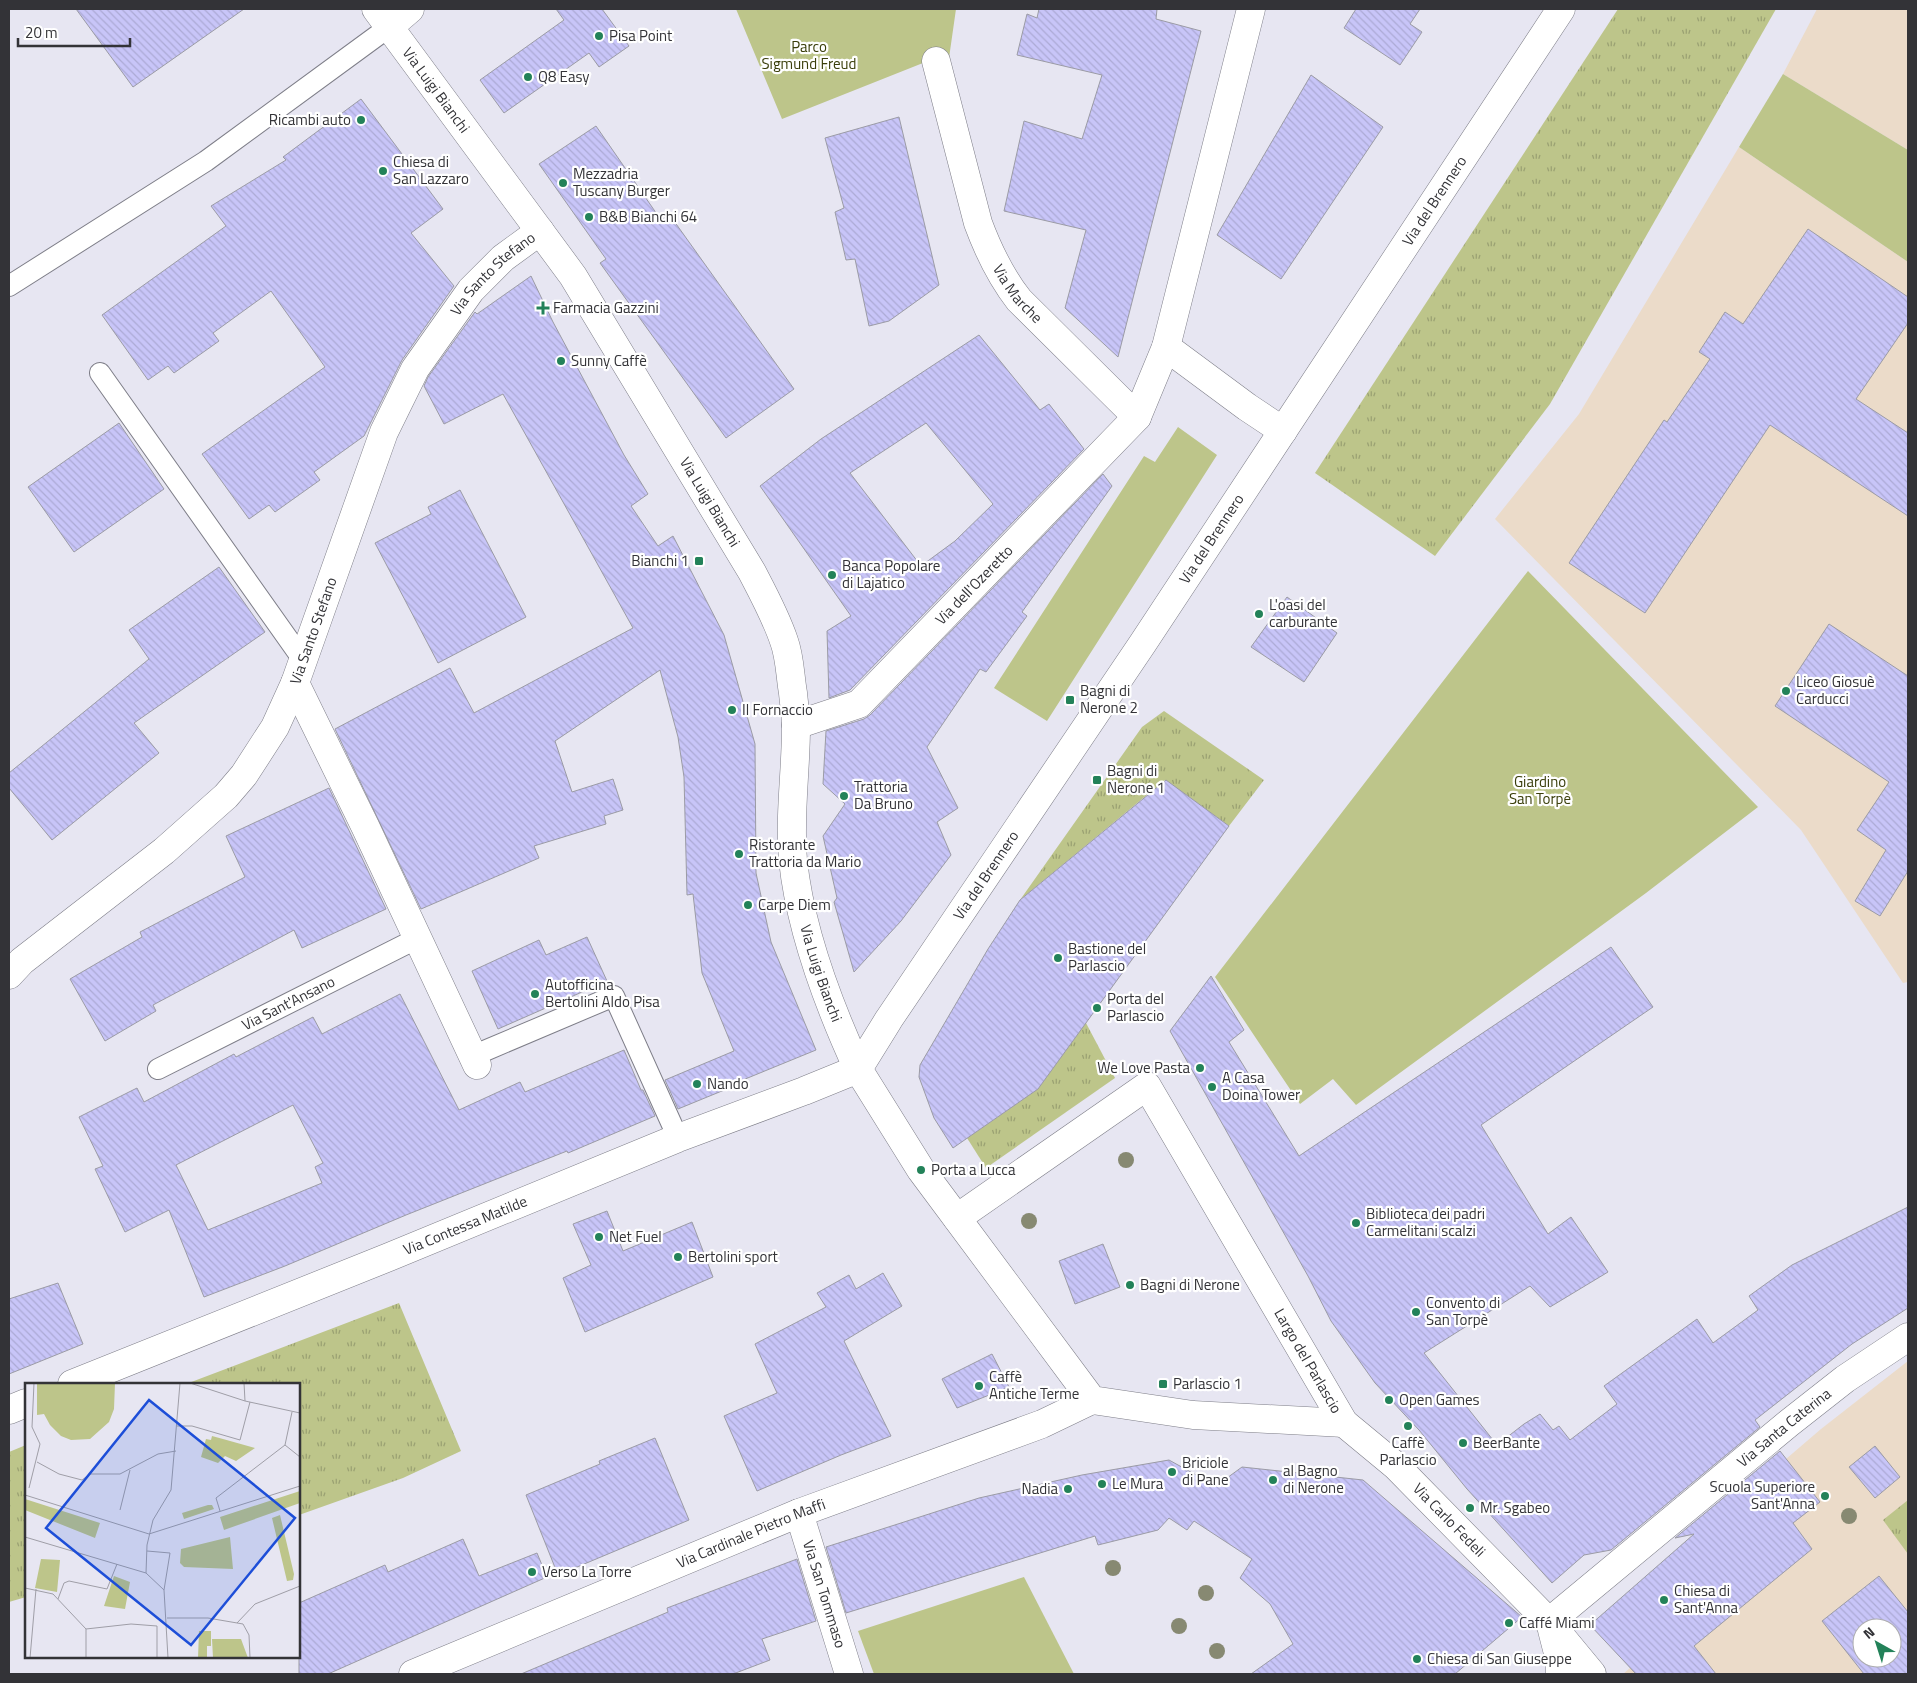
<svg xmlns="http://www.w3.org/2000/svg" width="1917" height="1683" font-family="'Titillium Web',sans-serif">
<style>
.education{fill:#ebdbc9;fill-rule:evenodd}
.grass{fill:url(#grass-tufts)}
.green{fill:#bdc58a}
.building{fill:url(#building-back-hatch);stroke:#9b9ba5;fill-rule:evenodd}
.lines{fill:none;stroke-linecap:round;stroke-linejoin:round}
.lane-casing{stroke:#7e7e88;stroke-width:22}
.street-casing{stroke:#7e7e88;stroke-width:29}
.secondary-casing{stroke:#7e7e88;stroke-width:29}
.primary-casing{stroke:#7e7e88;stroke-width:29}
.lane{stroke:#fff;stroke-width:20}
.street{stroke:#fff;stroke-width:28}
.secondary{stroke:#fff;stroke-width:28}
.primary{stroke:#fff;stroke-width:28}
.tree{fill:#878972}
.poi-dot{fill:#238259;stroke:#fff;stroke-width:2}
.labels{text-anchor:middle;stroke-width:4.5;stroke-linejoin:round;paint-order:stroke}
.poi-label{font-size:15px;fill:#333337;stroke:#fff;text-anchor:start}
.park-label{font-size:15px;fill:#393d09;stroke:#fff}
.street-label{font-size:15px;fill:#333337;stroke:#fff}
.inset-road{fill:none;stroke:#9f9ea7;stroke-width:1}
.view{fill:#1d4ed8;fill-opacity:0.15;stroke:#1d4ed8;stroke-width:2.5}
.inset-edge{fill:none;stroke:#333337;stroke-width:2.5}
</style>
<defs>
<pattern id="grass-tufts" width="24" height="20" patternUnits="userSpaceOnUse" patternTransform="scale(1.25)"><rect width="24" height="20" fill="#bdc58a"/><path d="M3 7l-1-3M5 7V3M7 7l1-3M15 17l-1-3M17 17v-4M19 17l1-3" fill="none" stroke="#9aa172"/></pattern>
<pattern id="building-back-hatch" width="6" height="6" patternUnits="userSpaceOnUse" patternTransform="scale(1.25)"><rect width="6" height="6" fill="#c8c5f8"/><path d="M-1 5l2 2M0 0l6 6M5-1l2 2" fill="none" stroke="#acaad5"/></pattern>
</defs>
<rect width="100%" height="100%" fill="#e7e6f2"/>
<!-- education -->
<g class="education">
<path d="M1817 9H1908V150L1783 74Z"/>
<path d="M1739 147 1908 262V982L1903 983 1801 830 1495 519 1579 414Z"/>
<path d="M1908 1361V1674H1623L1750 1565 1786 1459 1821 1429ZM1862 1628H1892V1658H1862Z"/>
</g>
<!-- grass -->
<g class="grass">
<path d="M1618 9H1776L1550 404 1435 556 1315 473Z"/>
<path d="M1164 711 1264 780 1229 826 1165 780 1020 900 1142 727Z"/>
<path d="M1086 1023 1115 1078 986 1168 967 1138Z"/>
<path d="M399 1303 461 1451 403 1478 299 1515V1384H186Z"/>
<path d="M26 1445V1597L9 1602V1452Z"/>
<path d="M1908 1500V1554L1883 1520Z"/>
</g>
<!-- green -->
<g class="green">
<path d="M736 9H956L949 58 928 61 782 119Z"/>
<path d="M1783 74 1908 150V262L1739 147Z"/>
<path d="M1178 427 1217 455 1047 721 994 688 1144 456 1155 462Z"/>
<path d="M1528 571 1758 807 1646 893 1356 1105 1333 1079 1300 1104 1215 977Z"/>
<path d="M1024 1577 1074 1674H874L858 1631Z"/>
</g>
<!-- building -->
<g class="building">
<path d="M76 9H244L133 87Z"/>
<path d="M556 9H602L629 46 599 67 589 53 504 113 480 80 564 20Z"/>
<path d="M1039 9H1157L1156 19 1201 31 1118 357 1065 308 1086 230 1004 211 1024 121 1082 139 1102 75 1017 55 1027 14 1037 18Z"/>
<path d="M1356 9H1420L1410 24 1422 32 1400 65 1344 28Z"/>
<path d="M1311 75 1383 127 1281 279 1217 235Z"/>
<path d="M361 99 443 209 411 233 454 286 402 360 364 436 314 472 320 480 275 512 269 505 249 519 202 454 325 367 271 291 213 333 219 341 174 373 168 366 148 380 102 315 226 226 211 206 286 160 283 157Z"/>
<path d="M899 117 939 285 889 321 869 326 855 259 846 260 835 212 844 208 825 138Z"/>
<path d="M596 126 661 220 669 214 794 389 726 438 600 263 606 259 539 164Z"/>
<path d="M1808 229 1908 297V323L1856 399 1908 433V516L1770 425 1645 613 1569 563 1664 420 1667 422 1710 359 1699 352 1725 312 1743 324Z"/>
<path d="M531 276 553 322 624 455 648 494 631 506 658 546 673 536 724 635 755 744 756 873 771 942 816 1050 733 1084 734 1086 678 1109 665 1080 734 1051 702 973 693 894 687 895 684 777 678 737 660 670 555 741 572 792 613 779 623 810 604 816 606 824 534 846 539 858 421 909 335 729 450 668 474 713 633 628 503 394 444 424 424 386 428 377 475 312 477 314Z"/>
<path d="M979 335 1040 410 1049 404 1084 449 850 690 829 698 827 631 851 616 760 486 821 439ZM926 423 993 504 955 541 921 566 850 473Z"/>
<path d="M119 423 164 489 74 552 28 487Z"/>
<path d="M1103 474 1112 486 1022 612 1027 616 986 672 980 669 927 747 958 808 937 822 951 855 901 921 854 972 834 902 837 898 823 836 845 804 823 784 826 731 864 719 870 715Z"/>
<path d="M460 490 526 617 438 663 375 543 431 514 428 507Z"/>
<path d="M219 567 265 632 134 723 159 753 52 840 9 788V773L149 659 129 630Z"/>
<path d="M1287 597 1337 633 1304 682 1251 647Z"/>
<path d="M1829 624 1908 676V871L1880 916 1855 901 1886 850 1857 830 1889 782 1775 706Z"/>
<path d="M1166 780 1229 826 1038 1089 953 1148 934 1118 919 1077 920 1065 988 949 1020 900Z"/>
<path d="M329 788 386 909 302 948 294 930 153 1005 156 1011 105 1041 70 979 142 937 140 932 245 877 226 836Z"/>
<path d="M587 937 607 981 498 1029 472 971 539 940 546 955Z"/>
<path d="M1611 947 1653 1007 1481 1125 1548 1234 1571 1217 1608 1272 1550 1307 1530 1286 1424 1353 1497 1445 1524 1424 1540 1414 1553 1430 1559 1426 1570 1440 1617 1404 1604 1386 1697 1319 1713 1343 1758 1310 1749 1296 1792 1265 1908 1207V1308L1852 1344 1755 1420 1760 1427 1611 1550 1584 1555 1552 1583 1467 1489 1419 1430 1375 1383 1331 1321 1308 1276 1170 1031 1211 976 1244 1030 1229 1042 1299 1156Z"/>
<path d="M400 994 459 1110 520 1082 525 1092 624 1050 641 1090H643L655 1116 568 1153 567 1151 406 1215 285 1266 204 1297 169 1210 125 1232 95 1169 103 1166 79 1117 137 1088 144 1102 234 1054 236 1057 313 1017 322 1034ZM293 1105 323 1163 315 1167 322 1183 208 1230 176 1165Z"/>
<path d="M607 1211 623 1251 692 1222 713 1277 585 1332 563 1278 591 1265 573 1224Z"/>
<path d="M1103 1244 1120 1287 1075 1304 1059 1261Z"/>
<path d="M883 1273 902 1306 844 1341 891 1436 841 1455 757 1491 724 1416 777 1393 755 1344 826 1307 817 1293 849 1275 856 1289Z"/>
<path d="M58 1283 83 1344 9 1374V1299Z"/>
<path d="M992 1354 1009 1387 957 1408 942 1379Z"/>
<path d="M655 1438 689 1520 558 1575 526 1495 600 1464 599 1461Z"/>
<path d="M1875 1446 1900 1477 1875 1498 1849 1467Z"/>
<path d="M1780 1451 1820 1502 1793 1523 1812 1549 1694 1646 1716 1674H1636L1590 1625 1694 1534 1675 1538Z"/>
<path d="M1169 1460 1216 1486 1242 1467 1363 1480 1522 1617 1455 1674H1251L1293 1644 1270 1604 1240 1578 1252 1559 1194 1521 1187 1530 1169 1518 1158 1530 1098 1545 1095 1536 846 1613 826 1547 979 1498 1082 1475Z"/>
<path d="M463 1539 479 1576 537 1553 547 1577 328 1674H299V1603L385 1565 388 1572Z"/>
<path d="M797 1559 816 1621 762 1639 770 1660 733 1674H521L668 1612 667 1608Z"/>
<path d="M1879 1576 1908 1612V1674H1864L1822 1621ZM1862 1628H1892V1658H1862Z"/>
</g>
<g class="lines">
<defs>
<g id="lane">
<path d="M9 286 206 161 389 27"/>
<path d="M100 373 303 660"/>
<path d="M482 1052 614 996 678 1138"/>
<path id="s1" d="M158 1069 418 938"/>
</g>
<g id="street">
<path d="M389 27 410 9"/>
<path id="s2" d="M936 61 978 223C988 250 1001 277 1019 300L1137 417"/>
<path d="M1166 347 1247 407 1283 431"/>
<path d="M295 683 365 826 477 1065"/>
<path id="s3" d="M796 725 859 704 1137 417 1166 347 1251 9"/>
<path id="s4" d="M9 975 22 961 164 851 226 796 244 775 275 727 295 683 384 432 415 369 471 290 503 258 540 231"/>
<path d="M858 1069 921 1170 1092 1400 1193 1415 1344 1423"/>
<path id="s5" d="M957 1218 1147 1086 1344 1423 1396 1466 1549 1622 1592 1674"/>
<path id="s6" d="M799 1513 849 1674"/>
<path id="s7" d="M1549 1622 1789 1423 1845 1379 1908 1337"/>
<path d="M1552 1630 1560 1661V1674"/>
<path id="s8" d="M413 1674 799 1513 1042 1424 1092 1400"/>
</g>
<g id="secondary">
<path id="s9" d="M376 9 573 276 752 572C764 595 776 617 784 641 790 657 790 676 793 693 794 704 796 716 796 727 796 772 789 815 793 860 800 929 829 1006 858 1069"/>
</g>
<g id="primary">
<path id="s10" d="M72 1384 389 1257 678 1138 804 1091 858 1069 889 1019 1143 643 1561 9"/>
<path d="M9 1410 26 1403"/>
</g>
</defs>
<!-- lane casing -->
<use href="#lane" class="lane-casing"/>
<!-- street casing -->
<use href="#street" class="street-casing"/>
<!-- secondary casing -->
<use href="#secondary" class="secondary-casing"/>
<!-- primary casing -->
<use href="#primary" class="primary-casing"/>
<!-- lane -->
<use href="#lane" class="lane"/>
<!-- street -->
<use href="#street" class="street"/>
<!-- secondary -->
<use href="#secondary" class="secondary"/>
<!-- primary -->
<use href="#primary" class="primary"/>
</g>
<!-- trees -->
<g class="tree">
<circle cx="1126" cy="1160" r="8"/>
<circle cx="1029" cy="1221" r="8"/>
<circle cx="1849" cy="1516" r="8"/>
<circle cx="1113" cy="1568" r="8"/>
<circle cx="1206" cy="1593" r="8"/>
<circle cx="1179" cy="1626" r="8"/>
<circle cx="1217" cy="1651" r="8"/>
</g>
<!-- markers -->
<g class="poi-dot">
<circle cx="599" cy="36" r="5"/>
<circle cx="528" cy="77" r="5"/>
<circle cx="361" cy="120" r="5"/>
<circle cx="383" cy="171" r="5"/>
<circle cx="563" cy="183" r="5"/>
<circle cx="589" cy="217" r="5"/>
<path d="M540.5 300.5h5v5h5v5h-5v5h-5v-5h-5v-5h5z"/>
<circle cx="561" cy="361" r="5"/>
<rect x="694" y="556" width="10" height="10" rx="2.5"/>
<circle cx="832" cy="575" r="5"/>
<circle cx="1259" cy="614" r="5"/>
<circle cx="1786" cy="691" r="5"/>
<rect x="1065" y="695" width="10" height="10" rx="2.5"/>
<circle cx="732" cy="710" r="5"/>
<rect x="1092" y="775" width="10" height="10" rx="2.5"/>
<circle cx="844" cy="796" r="5"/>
<circle cx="739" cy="854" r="5"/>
<circle cx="748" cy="905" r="5"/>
<circle cx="1058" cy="958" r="5"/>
<circle cx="535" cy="994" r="5"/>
<circle cx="1097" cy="1008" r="5"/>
<circle cx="1200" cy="1068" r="5"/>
<circle cx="697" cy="1084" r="5"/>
<circle cx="1212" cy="1087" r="5"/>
<circle cx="921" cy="1170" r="5"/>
<circle cx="1356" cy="1223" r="5"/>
<circle cx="599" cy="1237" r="5"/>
<circle cx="678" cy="1257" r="5"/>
<circle cx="1130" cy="1285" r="5"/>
<circle cx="1416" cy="1312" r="5"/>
<rect x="1158" y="1379" width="10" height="10" rx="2.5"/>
<circle cx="979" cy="1386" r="5"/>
<circle cx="1389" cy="1400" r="5"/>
<circle cx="1408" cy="1426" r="5"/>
<circle cx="1463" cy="1443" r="5"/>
<circle cx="1172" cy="1472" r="5"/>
<circle cx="1273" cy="1480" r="5"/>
<circle cx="1102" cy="1484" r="5"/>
<circle cx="1068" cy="1489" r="5"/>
<circle cx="1825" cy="1496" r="5"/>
<circle cx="1470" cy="1508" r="5"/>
<circle cx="532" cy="1572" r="5"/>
<circle cx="1664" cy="1600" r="5"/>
<circle cx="1509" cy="1623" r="5"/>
<circle cx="1417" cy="1659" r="5"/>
</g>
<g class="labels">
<!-- poi labels -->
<g class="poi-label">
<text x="609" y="41">Pisa Point</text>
<text x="538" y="82">Q8 Easy</text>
<text x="351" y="125" text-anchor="end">Ricambi auto</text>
<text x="393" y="167">Chiesa di<tspan x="393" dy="17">San Lazzaro</tspan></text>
<text x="573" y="179">Mezzadria<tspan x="573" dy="17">Tuscany Burger</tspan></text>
<text x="599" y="222">B&amp;B Bianchi 64</text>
<text x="553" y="313">Farmacia Gazzini</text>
<text x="571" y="366">Sunny Caffè</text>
<text x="689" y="566" text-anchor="end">Bianchi 1</text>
<text x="842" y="571">Banca Popolare<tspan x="842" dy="17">di Lajatico</tspan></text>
<text x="1269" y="610">L'oasi del<tspan x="1269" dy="17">carburante</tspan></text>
<text x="1796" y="687">Liceo Giosuè<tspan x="1796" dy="17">Carducci</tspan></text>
<text x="1080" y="696">Bagni di<tspan x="1080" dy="17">Nerone 2</tspan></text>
<text x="742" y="715">Il Fornaccio</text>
<text x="1107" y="776">Bagni di<tspan x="1107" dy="17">Nerone 1</tspan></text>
<text x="854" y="792">Trattoria<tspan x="854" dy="17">Da Bruno</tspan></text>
<text x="749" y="850">Ristorante<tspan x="749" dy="17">Trattoria da Mario</tspan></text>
<text x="758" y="910">Carpe Diem</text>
<text x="1068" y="954">Bastione del<tspan x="1068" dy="17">Parlascio</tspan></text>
<text x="545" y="990">Autofficina<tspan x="545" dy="17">Bertolini Aldo Pisa</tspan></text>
<text x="1107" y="1004">Porta del<tspan x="1107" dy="17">Parlascio</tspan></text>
<text x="1190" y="1073" text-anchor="end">We Love Pasta</text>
<text x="1222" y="1083">A Casa<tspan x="1222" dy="17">Doina Tower</tspan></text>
<text x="707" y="1089">Nando</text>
<text x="931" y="1175">Porta a Lucca</text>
<text x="1366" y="1219">Biblioteca dei padri<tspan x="1366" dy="17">Carmelitani scalzi</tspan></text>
<text x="609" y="1242">Net Fuel</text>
<text x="688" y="1262">Bertolini sport</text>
<text x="1140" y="1290">Bagni di Nerone</text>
<text x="1426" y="1308">Convento di<tspan x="1426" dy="17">San Torpè</tspan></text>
<text x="989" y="1382">Caffè<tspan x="989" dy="17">Antiche Terme</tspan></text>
<text x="1173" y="1389">Parlascio 1</text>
<text x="1399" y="1405">Open Games</text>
<text x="1408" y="1448" text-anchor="middle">Caffè<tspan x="1408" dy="17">Parlascio</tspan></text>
<text x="1473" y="1448">BeerBante</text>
<text x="1182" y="1468">Briciole<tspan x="1182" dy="17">di Pane</tspan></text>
<text x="1283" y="1476">al Bagno<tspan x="1283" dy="17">di Nerone</tspan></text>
<text x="1112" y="1489">Le Mura</text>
<text x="1815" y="1492" text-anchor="end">Scuola Superiore<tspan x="1815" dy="17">Sant'Anna</tspan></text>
<text x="1058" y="1494" text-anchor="end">Nadia</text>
<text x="1480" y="1513">Mr. Sgabeo</text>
<text x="542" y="1577">Verso La Torre</text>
<text x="1674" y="1596">Chiesa di<tspan x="1674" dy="17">Sant'Anna</tspan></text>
<text x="1519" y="1628">Caffé Miami</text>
<text x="1427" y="1664">Chiesa di San Giuseppe</text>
</g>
<!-- park labels -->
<g class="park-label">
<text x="809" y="52">Parco<tspan x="809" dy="17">Sigmund Freud</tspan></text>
<text x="1540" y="787">Giardino<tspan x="1540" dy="17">San Torpè</tspan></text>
</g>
<!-- street labels -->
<g class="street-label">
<text dy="5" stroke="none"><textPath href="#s9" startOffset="101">Via Luigi Bianchi</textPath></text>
<text dy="5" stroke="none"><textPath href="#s10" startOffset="1889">Via del Brennero</textPath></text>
<text dy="5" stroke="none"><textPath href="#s4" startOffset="875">Via Santo Stefano</textPath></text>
<text dy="5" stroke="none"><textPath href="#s2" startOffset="249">Via Marche</textPath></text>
<text dy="5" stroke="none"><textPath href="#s9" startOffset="596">Via Luigi Bianchi</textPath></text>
<text dy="5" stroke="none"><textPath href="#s10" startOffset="1484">Via del Brennero</textPath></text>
<text dy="5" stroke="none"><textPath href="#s3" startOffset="232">Via dell'Ozeretto</textPath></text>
<text dy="5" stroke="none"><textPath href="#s4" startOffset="470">Via Santo Stefano</textPath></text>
<text dy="5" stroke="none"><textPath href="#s10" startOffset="1079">Via del Brennero</textPath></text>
<text dy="5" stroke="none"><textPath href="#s9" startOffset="1091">Via Luigi Bianchi</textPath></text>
<text dy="5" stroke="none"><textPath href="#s1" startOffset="146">Via Sant'Ansano</textPath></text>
<text dy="5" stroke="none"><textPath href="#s10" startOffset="424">Via Contessa Matilde</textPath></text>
<text dy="5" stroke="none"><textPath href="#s5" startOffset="550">Largo del Parlascio</textPath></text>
<text dy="5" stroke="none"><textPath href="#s7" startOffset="305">Via Santa Caterina</textPath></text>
<text dy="5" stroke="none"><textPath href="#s5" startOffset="765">Via Carlo Fedeli</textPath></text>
<text dy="5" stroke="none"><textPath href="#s8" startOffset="366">Via Cardinale Pietro Maffi</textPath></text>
<text dy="5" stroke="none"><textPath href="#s6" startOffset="85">Via San Tommaso</textPath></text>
</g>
</g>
<!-- overview -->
<g transform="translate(25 1383)">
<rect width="275" height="275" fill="#e7e6f2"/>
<path d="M275 108V120L199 147 195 134ZM0 116 75 140 70 155 0 127ZM174 248H186V263H182V275H173Z" fill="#bdc58a"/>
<path d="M12 0H90L89 26 84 39 65 56 46 57 36 53 25 42 19 31 12 32ZM187 53 198 56 230 65 211 78 200 73 193 80 176 74 181 56 186 57ZM183 122H187L189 126 159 136 157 130ZM255 132 269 191 268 197 262 198 247 135ZM205 154 208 186 159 184 155 180 156 166ZM16 176 35 177 32 209 10 205ZM89 193 105 199 100 226 79 223ZM187 256H216L223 275H188Z" fill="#bdc58a"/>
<path class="inset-road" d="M165 0 220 18 275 30M219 0 220 18M267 29 260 62 275 74M152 43H167L215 57 225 19M12 79 34 91 57 97 65 91H95L133 71 151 68M4 105 15 61 7 44 9 0M0 112 124 151 275 103M95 127 105 87M195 128 191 115 260 62M0 154 121 190M122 168 145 170 139 207 143 275M0 205 28 211 61 246M139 207 121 190 122 162 128 137 146 107 155 0M33 216 39 200 44 198 82 206 92 181M142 235H183L218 241 224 252 225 275M212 240 230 221 275 203M61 246 106 241 132 243V275M5 275 11 206M61 275V246"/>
<path class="view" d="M124 17 270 135 166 262 21 145Z"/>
<rect width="275" height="275" class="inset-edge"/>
</g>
<!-- border -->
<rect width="1917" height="1683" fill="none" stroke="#333337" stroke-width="20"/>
<!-- north arrow -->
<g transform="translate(1877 1643) rotate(321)"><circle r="24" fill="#ffffff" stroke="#adadaf"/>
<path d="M0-4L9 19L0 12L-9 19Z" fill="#238259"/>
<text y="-8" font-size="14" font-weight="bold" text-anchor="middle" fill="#333337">N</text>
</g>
<!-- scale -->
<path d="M18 38v8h112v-8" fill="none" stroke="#333337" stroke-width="2.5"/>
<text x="25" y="38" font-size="15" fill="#333337" stroke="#ffffff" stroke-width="4" paint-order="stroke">20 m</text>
</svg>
